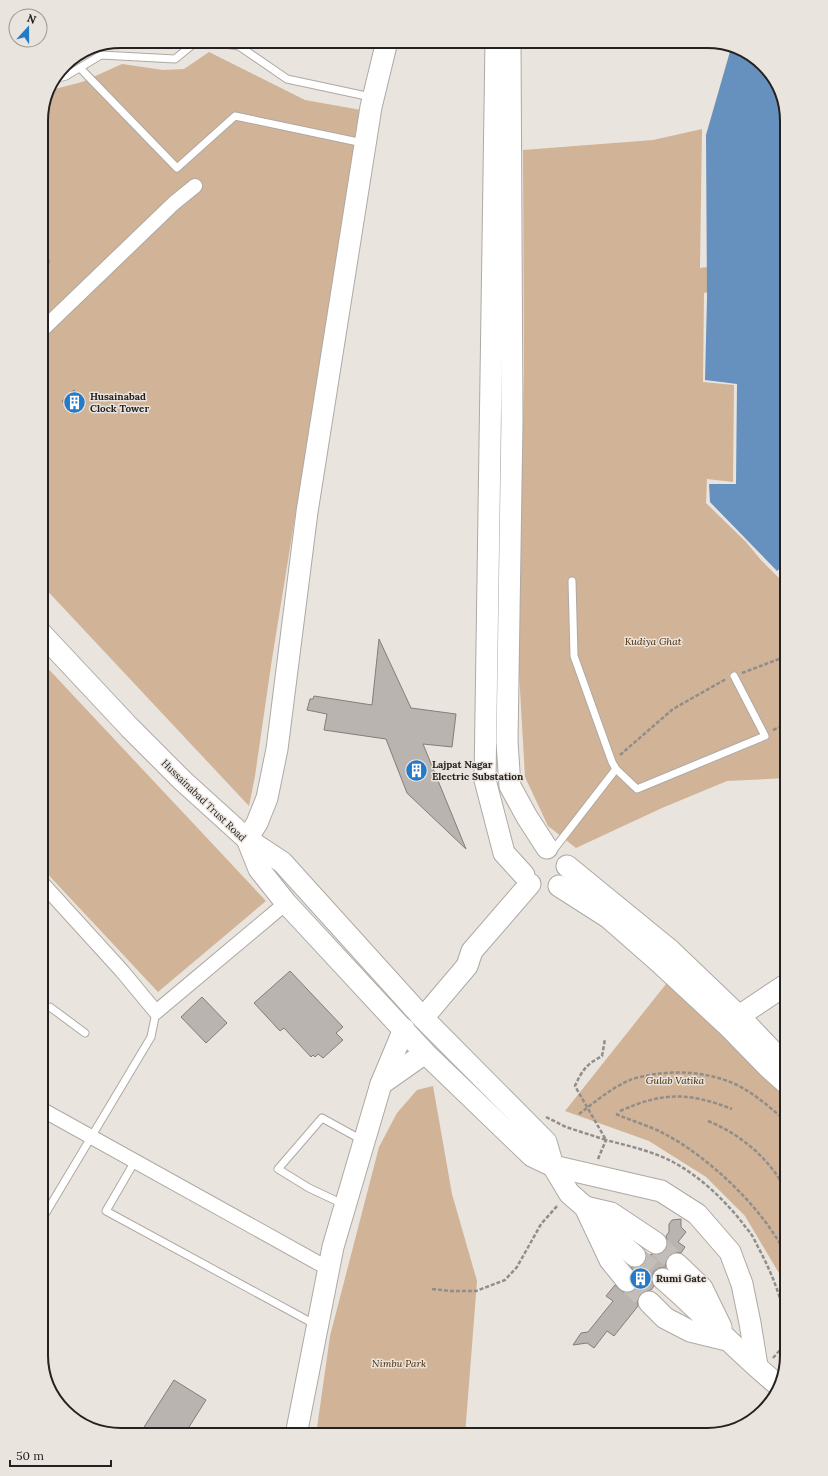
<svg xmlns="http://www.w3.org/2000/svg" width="828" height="1476" font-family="Lora,serif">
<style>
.green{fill:#d1b397}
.water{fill:#6690bd}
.building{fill:#b9b4af;stroke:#837e79}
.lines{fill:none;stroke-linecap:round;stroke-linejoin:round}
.secondary-tunnel{stroke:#c2bdb8;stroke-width:21;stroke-dasharray:21 10;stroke-linecap:butt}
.lane-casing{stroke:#aea9a4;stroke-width:9}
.street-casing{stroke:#aea9a4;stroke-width:16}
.secondary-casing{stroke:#aea9a4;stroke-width:23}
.path{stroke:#918d89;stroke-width:2.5;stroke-dasharray:4 2;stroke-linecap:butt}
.lane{stroke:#fff;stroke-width:7}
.street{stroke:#fff;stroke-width:14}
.secondary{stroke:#fff;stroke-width:21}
.labels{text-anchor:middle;stroke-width:3;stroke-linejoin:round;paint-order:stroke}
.poi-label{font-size:10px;font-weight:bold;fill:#242120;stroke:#eae4de;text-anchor:start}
.park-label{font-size:10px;font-style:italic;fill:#452600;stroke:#eae4de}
.street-label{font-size:10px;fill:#242120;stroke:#eae4de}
.rim{fill:none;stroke:#242120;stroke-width:2}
</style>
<rect width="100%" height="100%" fill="#eae4de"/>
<!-- green -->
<g class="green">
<path d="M209 52 305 100 361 110 272 659 255 776 249 806 41 584V116L47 91 82 82 122 64 163 70 184 69Z"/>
<path d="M702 129 700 268 721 265 723 289 704 293 703 382 734 385 733 482 707 479 706 503 746 542 761 560 787 586V778L727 781 662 808 576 848 548 826 525 777 518 655 524 371 523 150 653 140Z"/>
<path d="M41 661 266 901 158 992 41 867Z"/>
<path d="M670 979 787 1099V1289L786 1285 745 1216 706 1177 649 1141 565 1111Z"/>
<path d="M433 1086 452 1194 477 1281 465 1435H316L330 1336 379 1147 397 1113 417 1090Z"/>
</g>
<!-- water -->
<g class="water">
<path d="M731 48 755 57 781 90 787 121V562L777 571 710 502 709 484H736L737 384 705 380 707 298 706 135Z"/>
<path d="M41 251 50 261 46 273 47 295 41 301Z"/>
</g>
<!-- building -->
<g class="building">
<path d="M74 390 85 403 73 414 62 401Z"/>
<path d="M379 639 411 708 456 714 452 747 423 744 466 849 407 793 386 739 324 730 327 714 307 710 310 699H313L314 696 372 705Z"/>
<path d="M290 971 343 1027 336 1033 343 1040 323 1058 318 1054 315 1057 313 1055 311 1057 284 1028 280 1031 254 1003Z"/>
<path d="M202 997 227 1023 206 1043 181 1017Z"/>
<path d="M681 1219V1227L686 1232 678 1242 685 1247 681 1253 674 1252 669 1255 665 1261 666 1267 659 1268 654 1271 651 1277 652 1282 654 1286 651 1290 646 1291 640 1294 637 1299 638 1306 614 1336 607 1331 594 1348 587 1343 573 1345 581 1333 588 1332 613 1301 606 1296 615 1285 623 1292 629 1293 635 1290 638 1285 639 1279 631 1267H639L644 1264 651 1254 656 1255 661 1254 666 1250 668 1243 666 1236 669 1232V1224L672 1220Z"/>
<path d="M174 1380 206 1400 184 1435H139Z"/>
</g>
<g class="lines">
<!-- secondary-tunnel -->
<g class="secondary-tunnel">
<path d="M656 1243 677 1264"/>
<path d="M635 1256 663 1279"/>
<path d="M627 1281 649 1302"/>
</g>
<defs>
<g id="lane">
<path d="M201 41 239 46 287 79 371 97"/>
<path d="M80 68 177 168 235 116 363 143"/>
<path d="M55 79 66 76 101 55 175 59 197 41"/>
<path d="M616 769 637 789 765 736 734 676"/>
<path d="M554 849 616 769 612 762 574 656 572 581"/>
<path d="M41 1011 50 1007 85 1033"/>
<path d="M135 1161 106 1211 316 1325"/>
<path d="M343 1204 309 1188 278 1169 322 1118 362 1140"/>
<path d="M41 1221 151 1037 156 1012"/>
</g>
<g id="street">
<path d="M41 331 174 203 195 186"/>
<path d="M41 882 122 971 156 1012 286 903"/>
<path d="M41 1109 329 1269"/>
</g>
<g id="secondary">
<path d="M496 41 485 780 504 853 524 875"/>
<path d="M510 41 512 421 507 742 510 786 527 817 547 848"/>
<path d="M41 633 130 728 183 781 247 839 259 869 286 903 425 1053 532 1156 553 1166 661 1191 697 1214 730 1252 742 1284 750 1323 757 1366"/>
<path d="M247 839 257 823 267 798 277 749 307 512 371 107 387 41"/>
<path d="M247 839 282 862 423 1018 546 1142 553 1166 569 1193 585 1207 610 1260 627 1281"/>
<path d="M567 866 671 951 739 1016 777 1056 787 1064"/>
<path d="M559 886 609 918 658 961 728 1026 768 1067 787 1084"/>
<path d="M423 1018 467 966 472 951 530 884"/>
<path d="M730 1025 739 1016 787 984"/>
<path d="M381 1084 425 1053"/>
<path d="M585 1207 611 1213 656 1243"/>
<path d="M596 1219 620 1243 635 1256"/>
<path d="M677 1264 702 1288 721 1327"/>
<path d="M663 1279C703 1313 737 1352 778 1385"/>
<path d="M649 1302 665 1318 690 1331 727 1340"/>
<path d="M296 1435 333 1247 381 1084 404 1029"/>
</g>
</defs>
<!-- lane casing -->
<use href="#lane" class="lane-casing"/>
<!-- street casing -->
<use href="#street" class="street-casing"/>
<!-- secondary casing -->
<use href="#secondary" class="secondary-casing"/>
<!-- path -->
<g class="path">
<path d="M742 673 787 656"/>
<path d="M773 730 787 724"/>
<path d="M620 755 673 709 726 679"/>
<path d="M620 1111C663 1092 688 1092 732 1109"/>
<path d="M579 1114C595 1102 611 1088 630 1080 634 1078 640 1077 645 1076 677 1069 717 1072 746 1090 761 1099 774 1111 787 1122"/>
<path d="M616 1114C632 1121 650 1126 665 1134 710 1158 765 1210 787 1257"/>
<path d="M546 1117 566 1127 606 1140 575 1086C582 1070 587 1064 602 1056L605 1039"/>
<path d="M708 1121C742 1135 770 1159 787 1192"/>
<path d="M598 1159 606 1140C629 1146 652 1151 673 1162 701 1177 728 1203 747 1229 752 1234 755 1241 758 1247 772 1273 782 1299 787 1327"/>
<path d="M432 1289 451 1291H476L505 1280 517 1267 541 1224 558 1205"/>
<path d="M773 1358 787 1342"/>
</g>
<!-- lane -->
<use href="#lane" class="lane"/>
<!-- street -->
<use href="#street" class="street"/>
<!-- secondary -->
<use href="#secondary" class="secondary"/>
</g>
<!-- icons -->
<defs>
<symbol id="building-disc" viewBox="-11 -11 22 22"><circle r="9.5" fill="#237ac8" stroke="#eae4de"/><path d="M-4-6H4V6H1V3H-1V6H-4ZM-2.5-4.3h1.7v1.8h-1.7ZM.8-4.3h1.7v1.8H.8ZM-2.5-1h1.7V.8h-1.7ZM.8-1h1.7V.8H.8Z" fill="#fff"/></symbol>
</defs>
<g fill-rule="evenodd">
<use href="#building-disc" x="62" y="390" width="25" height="25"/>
<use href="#building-disc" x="404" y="758" width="25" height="25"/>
<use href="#building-disc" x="628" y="1266" width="25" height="25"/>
</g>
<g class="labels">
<!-- poi labels -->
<g class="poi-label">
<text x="90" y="400">Husainabad<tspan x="90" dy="12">Clock Tower</tspan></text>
<text x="432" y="768">Lajpat Nagar<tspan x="432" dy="12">Electric Substation</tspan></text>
<text x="656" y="1282">Rumi Gate</text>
</g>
<!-- park labels -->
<g class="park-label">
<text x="653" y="645">Kudiya Ghat</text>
<text x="675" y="1084">Gulab Vatika</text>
<text x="399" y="1367">Nimbu Park</text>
</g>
<!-- street labels -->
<g class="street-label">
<text transform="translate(204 800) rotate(44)" y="4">Hussainabad Trust Road</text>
</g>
</g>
<!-- crop -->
<path d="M0 0H828V1476H0ZM121 48H707A73 73 0 0 1 780 121V1355A73 73 0 0 1 707 1428H121A73 73 0 0 1 48 1355V121A73 73 0 0 1 121 48Z" fill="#eae4de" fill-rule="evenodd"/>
<path class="rim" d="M121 48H707A73 73 0 0 1 780 121V1355A73 73 0 0 1 707 1428H121A73 73 0 0 1 48 1355V121A73 73 0 0 1 121 48Z"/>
<!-- north arrow -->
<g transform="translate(28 28) rotate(21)"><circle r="19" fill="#eae4de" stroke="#9b9692"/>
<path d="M0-3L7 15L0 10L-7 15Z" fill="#237ac8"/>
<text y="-6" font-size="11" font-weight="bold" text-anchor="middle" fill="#242120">N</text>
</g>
<!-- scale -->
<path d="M10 1460v6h101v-6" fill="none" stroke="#242120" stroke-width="2"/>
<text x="16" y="1460" font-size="12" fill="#242120" stroke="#eae4de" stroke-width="3" paint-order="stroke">50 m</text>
</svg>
